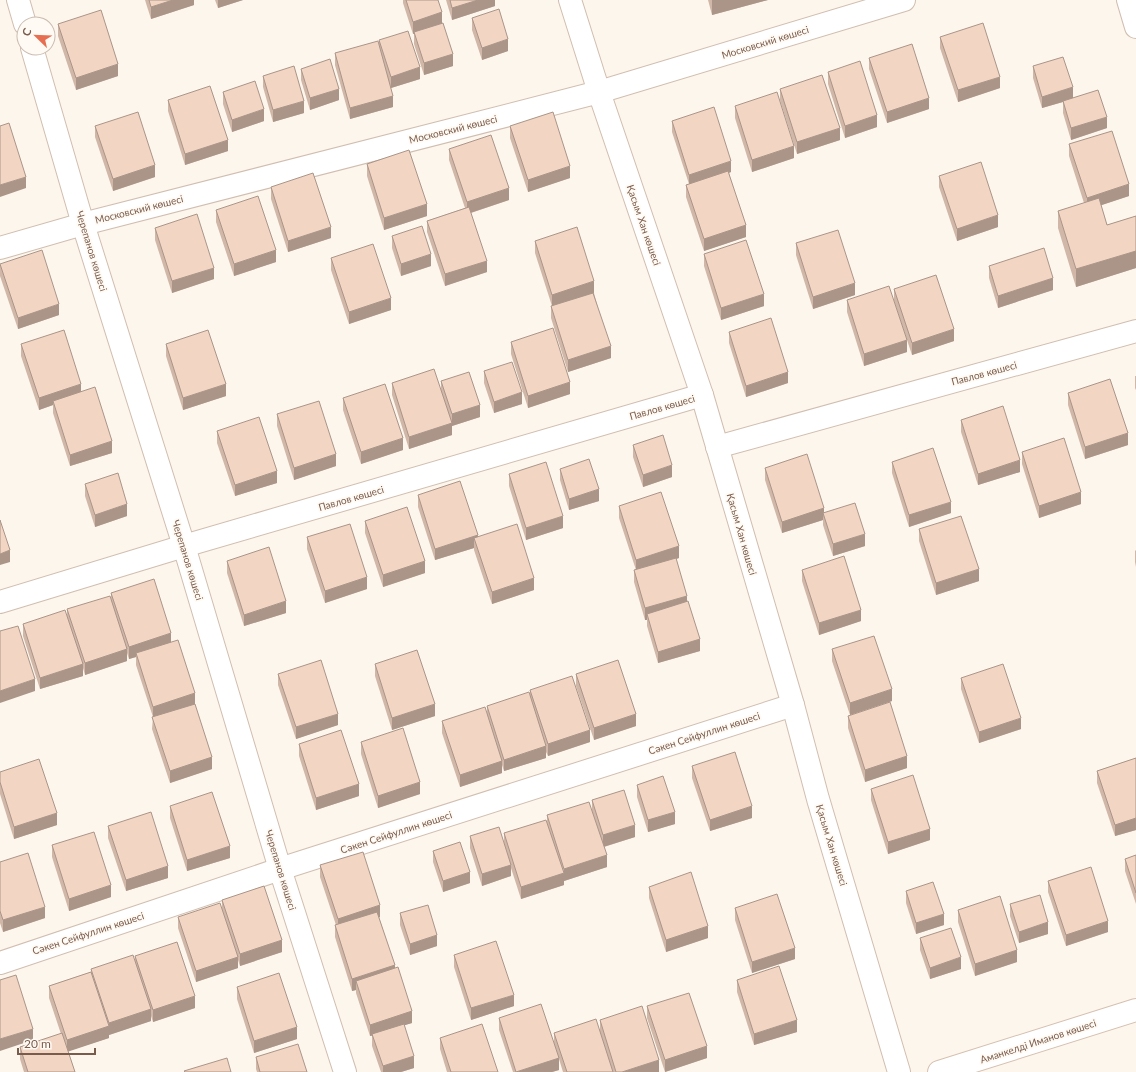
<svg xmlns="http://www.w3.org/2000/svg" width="1136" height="1072" font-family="Lato,sans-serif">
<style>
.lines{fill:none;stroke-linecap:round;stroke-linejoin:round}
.minor-casing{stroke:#d1beb0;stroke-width:24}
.secondary-casing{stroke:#d6c0b0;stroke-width:24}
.minor{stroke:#fff;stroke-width:22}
.secondary{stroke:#fff;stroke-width:22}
.wall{fill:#d1b7a8}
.shaded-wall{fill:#aa9588}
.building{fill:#f3d5c3;stroke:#aa9588}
.labels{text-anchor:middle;stroke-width:3.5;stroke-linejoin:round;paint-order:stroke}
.street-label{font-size:10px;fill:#7a5c4d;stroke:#fffaf3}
</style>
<rect width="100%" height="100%" fill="#fdf6ec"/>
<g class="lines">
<defs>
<g id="minor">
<path d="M18 0 25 24"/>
<path d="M570 0 599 92 702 395 793 705 818 799 899 1072"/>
<path d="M1128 0 1136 27"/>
<path d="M32 48 83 224 184 546 280 869 345 1072"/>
<path d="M0 248 83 224 599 92 904 0"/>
<path d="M717 447 1136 331"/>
<path d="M0 602 184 546 702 395"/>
<path d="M0 963 280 869 793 705"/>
</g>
<path id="secondary" d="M939 1072 1136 1010"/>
</defs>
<!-- minor casing -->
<use href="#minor" class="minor-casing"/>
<!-- secondary casing -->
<use href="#secondary" class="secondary-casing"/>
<!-- minor -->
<use href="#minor" class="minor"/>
<!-- secondary -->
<use href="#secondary" class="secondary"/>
</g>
<!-- wall -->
<g class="wall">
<path d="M145 0H194V5L151 19Z"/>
<path d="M215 0H243L218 8Z"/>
<path d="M403 0H438L442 23 453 66 424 75 414 44V33L413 34 403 3Z"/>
<path d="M446 0H495V6L452 20Z"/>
<path d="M708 0H768L712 15Z"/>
<path d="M472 18 508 51 482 60 472 30Z"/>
<path d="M58 24 118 76 76 90 58 36Z"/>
<path d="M940 37 1000 88 958 102 940 48Z"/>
<path d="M379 40 420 79 391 88 393 107 350 119 335 65V53L379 46Z"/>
<path d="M869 58 929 109 887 123 869 69Z"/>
<path d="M1033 66 1073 98 1107 128 1071 140 1063 113V102L1042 108 1033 78Z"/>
<path d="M301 69 339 100 310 110 301 80Z"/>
<path d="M828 72 877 127 845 138 828 84Z"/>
<path d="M263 76 304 113 273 122 263 87Z"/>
<path d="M780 89 840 140 797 154 780 100Z"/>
<path d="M223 92 264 121 232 132 223 104Z"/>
<path d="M168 100 228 151 185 165 168 111Z"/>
<path d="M735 106 794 158 752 172 735 118Z"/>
<path d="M672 121 731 172 729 173 746 237 704 251 686 197V185L689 184 672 132Z"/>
<path d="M95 126 155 177 113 191 95 137Z"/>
<path d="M510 126 570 178 528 192 510 138Z"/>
<path d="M1069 144 1129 196 1101 205 1107 225 1136 216V268L1076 287 1058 228V211L1084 203 1069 156Z"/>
<path d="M449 149 509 200 471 213 487 272 445 286 427 232V221L465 208 449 160Z"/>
<path d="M367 164 427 216 384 230 367 176Z"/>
<path d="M939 176 998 227 957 241 939 187Z"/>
<path d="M271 187 331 238 288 252 271 199Z"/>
<path d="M216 210 276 262 234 276 216 222Z"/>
<path d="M155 228 214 279 172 293 155 240Z"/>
<path d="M392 236 431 266 401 276 392 248Z"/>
<path d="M535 241 594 293 611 358 568 372 551 318V306H552L535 253Z"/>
<path d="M796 243 855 295 813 309 796 255Z"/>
<path d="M704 254 764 306 721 320 704 266Z"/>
<path d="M331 258 391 310 349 324 331 270Z"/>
<path d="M0 264 59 315 18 329 0 276Z"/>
<path d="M989 266 1053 290 998 308 989 278Z"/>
<path d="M894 289 954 341 912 355 894 301Z"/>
<path d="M847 300 907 352 864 366 847 312Z"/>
<path d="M729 332 788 383 746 397 729 343Z"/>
<path d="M511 342 570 394 528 408 511 354Z"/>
<path d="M21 344 81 392 112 453 70 466 53 413V405L39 410 21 356Z"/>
<path d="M166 344 226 396 183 410 166 356Z"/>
<path d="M484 371 522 404 494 413 484 383Z"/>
<path d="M1135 376H1136V390L1135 388Z"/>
<path d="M441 381 480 417 452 426V435L409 449 392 395V383L441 390Z"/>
<path d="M1068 393 1128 445 1085 459 1068 405Z"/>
<path d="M343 398 403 450 361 464 343 410Z"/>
<path d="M277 414 336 466 294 480 277 426Z"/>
<path d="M961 420 1020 472 978 485 961 432Z"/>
<path d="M217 431 277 483 235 496 217 443Z"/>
<path d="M633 445 672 477 643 487 633 457Z"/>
<path d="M1022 452 1081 504 1039 518 1022 464Z"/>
<path d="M892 462 951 513 909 527 892 473Z"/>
<path d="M765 468 824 513 865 546 833 556 823 525V520L782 533 765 480Z"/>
<path d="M560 469 599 501 569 510 560 480Z"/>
<path d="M509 474 563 528 526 540 509 486Z"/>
<path d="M85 484 127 516 95 527 85 496Z"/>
<path d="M418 495 478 537 534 590 492 604 474 550V548L435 560 418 507Z"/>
<path d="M619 506 679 558 676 559 700 651 658 663 647 626V620H645L634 582V570H636L619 518Z"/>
<path d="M365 521 425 573 383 587 365 533Z"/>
<path d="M919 529 979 581 936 595 919 541Z"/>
<path d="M307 537 367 589 325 603 307 549Z"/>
<path d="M1136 550V567L1135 562V551Z"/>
<path d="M227 561 286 613 244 626 227 573Z"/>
<path d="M802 570 861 621 819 635 802 581Z"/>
<path d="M111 593 171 642 195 705 212 769 170 783 152 729 153 717 136 665V657L129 659 127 653V661L85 675 83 668V676L40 689 23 636V624L67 617V609L111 601Z"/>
<path d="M832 649 892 701 850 715 832 661Z"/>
<path d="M375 664 435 716 392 730 375 676Z"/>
<path d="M278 674 338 725 296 739 278 685Z"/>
<path d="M576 674 636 726 594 740 576 686Z"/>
<path d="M961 678 1021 729 979 743 961 689Z"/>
<path d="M530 690 590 742 548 756 546 752V758L504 771 502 765V773L460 787 442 733V721L487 714V706L530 696Z"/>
<path d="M848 716 907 768 865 782 848 728Z"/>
<path d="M361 742 420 794 378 808 361 754Z"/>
<path d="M299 744 359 796 316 810 299 756Z"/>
<path d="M1136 758V830L1115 836 1097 783V771Z"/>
<path d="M692 766 752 818 710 831 692 778Z"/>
<path d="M0 772 57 825 14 839 0 794Z"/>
<path d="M637 785 675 824 648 832 637 797Z"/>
<path d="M871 789 930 840 888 854 871 800Z"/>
<path d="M592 800 635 837 604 847 607 867 564 881V878V885L521 899 511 868V876L482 886 470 848V836L504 843V833L547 822V815L592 809Z"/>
<path d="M170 806 230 858 187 871 170 818Z"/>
<path d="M108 826 168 878 126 891 108 838Z"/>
<path d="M52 845 111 897 69 911 52 857Z"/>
<path d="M433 851 470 883 443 892 433 862Z"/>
<path d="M1136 855V904L1125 871V859Z"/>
<path d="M0 862 45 918 3 932 0 923Z"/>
<path d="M320 865 380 917H379L412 1023 404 1025 414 1068 401 1072H381L372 1046V1036H370L356 993V990L352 991 335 937V925H336L320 877Z"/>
<path d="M1048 881 1108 932 1066 946 1048 892Z"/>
<path d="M649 887 708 938 666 952 649 898Z"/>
<path d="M906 891 944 925 916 934 906 903Z"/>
<path d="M222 900 282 952 240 966 238 960V968L196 982 178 928V917L222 908Z"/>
<path d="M1010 904 1048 934 1019 943 1010 916Z"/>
<path d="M735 908 795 959 752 973 735 920Z"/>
<path d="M958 910 1017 962 975 976 958 922Z"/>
<path d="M400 913 437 946 410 955 400 925Z"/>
<path d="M920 938 961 969 930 979 920 950Z"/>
<path d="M454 955 514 1006 471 1020 454 967Z"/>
<path d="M135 956 195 1008 153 1022 151 1016V1021L109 1035V1038L68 1051 75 1072H24L20 1059V1047L61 1034 49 998V986L91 972V969L135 961Z"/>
<path d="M737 980 797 1032 754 1045 737 992Z"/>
<path d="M237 987 297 1039 254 1053 237 999Z"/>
<path d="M647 1006 707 1058 665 1072 647 1018Z"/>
<path d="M499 1018 554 1044V1033L600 1029V1020L659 1072H563L559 1059V1070L552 1072H513L499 1030Z"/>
<path d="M440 1038 498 1072H447L440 1049Z"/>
<path d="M256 1057 307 1072H257L256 1069Z"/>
</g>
<!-- shaded-wall -->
<g class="shaded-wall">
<path d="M173 0H194V5L151 19V7Z"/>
<path d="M218 0H243L218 8Z"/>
<path d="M478 0H495V6L452 20V8Z"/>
<path d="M712 0H768L712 15Z"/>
<path d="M442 12V24L413 34V22Z"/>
<path d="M508 39V51L482 60V48Z"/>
<path d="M453 54V66L424 75V63Z"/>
<path d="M118 64V76L76 90V78Z"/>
<path d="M420 67V79L391 88V77Z"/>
<path d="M1000 77V88L958 102V90Z"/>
<path d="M1073 87V99L1042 108V97Z"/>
<path d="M339 89V100L310 110V98Z"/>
<path d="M393 96V107L350 119V108Z"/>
<path d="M929 98V109L887 123V112Z"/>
<path d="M304 101V113L273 122V110Z"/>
<path d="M264 109V121L232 132V120Z"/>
<path d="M877 115V127L845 138V126Z"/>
<path d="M1107 117V128L1071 140V128Z"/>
<path d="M840 128V140L797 154V142Z"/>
<path d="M228 140V151L185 165V154Z"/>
<path d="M794 146V158L752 172V160Z"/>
<path d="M731 161V172L689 186V175Z"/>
<path d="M155 165V177L113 191V179Z"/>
<path d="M570 166V178L528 192V180Z"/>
<path d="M26 177V188L0 197V185Z"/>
<path d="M1129 184V196L1087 210V198Z"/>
<path d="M509 188V200L467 214V202Z"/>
<path d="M427 204V216L384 230V218Z"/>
<path d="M998 215V227L957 241V229Z"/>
<path d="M746 225V237L704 251V239Z"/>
<path d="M331 227V238L288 252V241Z"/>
<path d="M276 250V262L234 276V264Z"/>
<path d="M1136 251V268L1076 287V269Z"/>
<path d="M431 254V266L401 276V264Z"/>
<path d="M487 261V272L445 286V274Z"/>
<path d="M214 268V279L172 293V281Z"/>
<path d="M1053 278V290L998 308V296Z"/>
<path d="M594 281V293L552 307V295Z"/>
<path d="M855 283V295L813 309V297Z"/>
<path d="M764 294V306L721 320V308Z"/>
<path d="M391 298V310L349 324V312Z"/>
<path d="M59 304V315L18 329V318Z"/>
<path d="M954 329V341L912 355V343Z"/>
<path d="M907 340V352L864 366V354Z"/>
<path d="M611 346V358L568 372V360Z"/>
<path d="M788 372V383L746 397V386Z"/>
<path d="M570 382V394L528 408V396Z"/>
<path d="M81 384V396L53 401V405L39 410V398Z"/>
<path d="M226 384V396L183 410V398Z"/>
<path d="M522 392V404L494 413V402Z"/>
<path d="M480 405V417L452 426V435L409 449V437L452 423V414Z"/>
<path d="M1128 433V445L1085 459V447Z"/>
<path d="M403 438V450L361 464V452Z"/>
<path d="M112 441V453L70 466V455Z"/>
<path d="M336 454V466L294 480V468Z"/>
<path d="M1020 460V472L978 485V474Z"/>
<path d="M672 465V477L643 487V475Z"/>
<path d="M277 471V483L235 496V485Z"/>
<path d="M599 489V501L569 510V499Z"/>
<path d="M1081 492V504L1039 518V506Z"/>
<path d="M951 502V513L909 527V515Z"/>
<path d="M127 504V516L95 527V515Z"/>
<path d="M824 508V518L823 513V520L782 533V522Z"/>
<path d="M563 516V528L526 540V528Z"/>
<path d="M865 534V546L833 556V544Z"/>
<path d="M478 535V546L474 538V548L435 560V549Z"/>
<path d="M679 546V558L636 572V560Z"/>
<path d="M10 550V562L0 565V554Z"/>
<path d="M425 561V573L383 587V575Z"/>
<path d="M979 569V581L936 595V583Z"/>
<path d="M367 577V589L325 603V591Z"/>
<path d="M534 578V590L492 604V592Z"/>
<path d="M687 596V608L647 614V620H645V608Z"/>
<path d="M286 601V613L244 626V615Z"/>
<path d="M861 610V621L819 635V623Z"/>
<path d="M171 633V645L136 653V657L129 659V647Z"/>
<path d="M700 639V651L658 663V652Z"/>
<path d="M127 649V661L85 675V663Z"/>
<path d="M83 664V676L40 689V678Z"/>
<path d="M35 679V691L0 703V691Z"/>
<path d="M892 689V701L850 715V703Z"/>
<path d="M195 693V705L153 719V707Z"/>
<path d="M435 704V716L392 730V718Z"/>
<path d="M338 714V725L296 739V727Z"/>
<path d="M636 714V726L594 740V728Z"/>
<path d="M1021 718V729L979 743V732Z"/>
<path d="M590 730V742L548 756V744Z"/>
<path d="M546 746V758L504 771V760Z"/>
<path d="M907 756V768L865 782V770Z"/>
<path d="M212 757V769L170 783V771Z"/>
<path d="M502 761V773L460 787V775Z"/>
<path d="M420 782V794L378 808V796Z"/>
<path d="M359 784V796L316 810V798Z"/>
<path d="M752 806V818L710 831V820Z"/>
<path d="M675 812V824L648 832V820Z"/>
<path d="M57 813V825L14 839V827Z"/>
<path d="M1136 818V830L1115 836V825Z"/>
<path d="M635 825V837L603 847V835Z"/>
<path d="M930 829V840L888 854V842Z"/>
<path d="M230 846V858L187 871V860Z"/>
<path d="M607 855V867L564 881V869Z"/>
<path d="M511 865V876L482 886V874Z"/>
<path d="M168 866V878L126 891V880Z"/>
<path d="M470 872V883L443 892V881Z"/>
<path d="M564 873V885L521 899V887Z"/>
<path d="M111 885V897L69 911V899Z"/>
<path d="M380 905V917L338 931V919Z"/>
<path d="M45 907V918L3 932V920Z"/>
<path d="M944 914V925L916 934V923Z"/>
<path d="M1108 921V932L1066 946V935Z"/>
<path d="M1048 922V934L1019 943V932Z"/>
<path d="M708 926V938L666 952V940Z"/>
<path d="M437 935V946L410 955V944Z"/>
<path d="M282 940V952L240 966V954Z"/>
<path d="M795 948V959L752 973V962Z"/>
<path d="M1017 950V962L975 976V964Z"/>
<path d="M238 957V968L196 982V971Z"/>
<path d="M961 957V969L930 979V968Z"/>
<path d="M395 965V977L356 981V990L352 991V979Z"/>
<path d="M514 995V1006L471 1020V1008Z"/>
<path d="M195 996V1008L153 1022V1010Z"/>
<path d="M151 1009V1021L109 1035V1038L67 1052V1040L109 1026V1023Z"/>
<path d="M412 1011V1023L370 1036V1025Z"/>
<path d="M797 1020V1032L754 1045V1034Z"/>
<path d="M297 1027V1039L254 1053V1041Z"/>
<path d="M33 1029V1040L0 1051V1039Z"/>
<path d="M707 1046V1058L665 1072V1060Z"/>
<path d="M414 1056V1068L401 1072H383V1066Z"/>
<path d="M559 1058V1070L552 1072H516Z"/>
<path d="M659 1060V1072H622Z"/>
</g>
<!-- building -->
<g class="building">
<path d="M149 0H173L151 7Z"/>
<path d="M406 0H438L442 12 413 22Z"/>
<path d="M450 0H478L452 8Z"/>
<path d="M499 9 508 39 482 48 472 18Z"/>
<path d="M101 10 118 64 76 78 58 24Z"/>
<path d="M443 23 453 54 424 63 414 32Z"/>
<path d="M983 23 1000 77 958 90 940 37Z"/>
<path d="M408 31 420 67 391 77 379 40Z"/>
<path d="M378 41 393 96 350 108 335 53Z"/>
<path d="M912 44 929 98 887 112 869 58Z"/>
<path d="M1063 57 1073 87 1042 97 1033 66Z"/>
<path d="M330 59 339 89 310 98 301 69Z"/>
<path d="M860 61 877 115 845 126 828 72Z"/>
<path d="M294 66 304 101 273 110 263 76Z"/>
<path d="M822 75 840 128 797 142 780 89Z"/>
<path d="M255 81 264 109 232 120 223 92Z"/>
<path d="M210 86 228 140 185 154 168 100Z"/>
<path d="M1098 90 1107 117 1071 128 1063 101Z"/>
<path d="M777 92 794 146 752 160 735 106Z"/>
<path d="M714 107 731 161 689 175 672 121Z"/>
<path d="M138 112 155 165 113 179 95 126Z"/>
<path d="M553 112 570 166 528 180 510 126Z"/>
<path d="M9 123 26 177 0 185V126Z"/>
<path d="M1112 131 1129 184 1087 198 1069 144Z"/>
<path d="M491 135 509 188 467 202 449 149Z"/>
<path d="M409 150 427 204 384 218 367 164Z"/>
<path d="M981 162 998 215 957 229 939 176Z"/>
<path d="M728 171 746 225 704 239 686 185Z"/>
<path d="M313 173 331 227 288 241 271 187Z"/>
<path d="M258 196 276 250 234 264 216 210Z"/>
<path d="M1099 198 1107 225 1136 216V251L1076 269 1058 211Z"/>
<path d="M469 207 487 261 445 274 427 221Z"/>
<path d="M197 214 214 268 172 281 155 228Z"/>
<path d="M422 226 431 254 401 264 392 236Z"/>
<path d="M577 227 594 281 552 295 535 241Z"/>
<path d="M838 230 855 283 813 297 796 243Z"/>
<path d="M746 240 764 294 721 308 704 254Z"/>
<path d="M373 244 391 298 349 312 331 258Z"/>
<path d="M1044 248 1053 278 998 296 989 266Z"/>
<path d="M42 250 59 304 18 318 0 264Z"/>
<path d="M936 275 954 329 912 343 894 289Z"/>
<path d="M889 286 907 340 864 354 847 300Z"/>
<path d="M593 293 611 346 568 360 551 306Z"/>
<path d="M771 318 788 372 746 386 729 332Z"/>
<path d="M553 328 570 382 528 396 511 342Z"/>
<path d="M64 330 81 384 39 398 21 344Z"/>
<path d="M208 330 226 384 183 398 166 344Z"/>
<path d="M512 362 522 392 494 402 484 371Z"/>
<path d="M434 369 452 423 409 437 392 383Z"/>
<path d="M469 372 480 405 452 414 441 381Z"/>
<path d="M1110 379 1128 433 1085 447 1068 393Z"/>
<path d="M385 384 403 438 361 452 343 398Z"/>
<path d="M95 387 112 441 70 455 53 401Z"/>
<path d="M319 401 336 454 294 468 277 414Z"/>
<path d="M1003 406 1020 460 978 474 961 420Z"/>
<path d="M259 417 277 471 235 485 217 431Z"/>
<path d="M663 435 672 465 643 475 633 445Z"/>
<path d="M1064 438 1081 492 1039 506 1022 452Z"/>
<path d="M933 448 951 502 909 515 892 462Z"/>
<path d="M807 454 824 508 782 522 765 468Z"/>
<path d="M589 459 599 489 569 499 560 469Z"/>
<path d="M546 462 563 516 526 528 509 474Z"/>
<path d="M118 473 127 504 95 515 85 484Z"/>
<path d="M460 481 478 535 435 549 418 495Z"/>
<path d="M661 492 679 546 636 560 619 506Z"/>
<path d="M855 503 865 534 833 544 823 513Z"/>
<path d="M407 507 425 561 383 575 365 521Z"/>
<path d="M961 516 979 569 936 583 919 529Z"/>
<path d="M0 520 10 550 0 554Z"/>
<path d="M350 524 367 577 325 591 307 537Z"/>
<path d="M517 524 534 578 492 592 474 538Z"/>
<path d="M269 547 286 601 244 615 227 561Z"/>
<path d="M844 556 861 610 819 623 802 570Z"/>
<path d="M676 558 687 596 645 608 634 570Z"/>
<path d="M154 579 171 633 129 647 111 593Z"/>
<path d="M110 596 127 649 85 663 67 609Z"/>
<path d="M688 601 700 639 658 652 647 614Z"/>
<path d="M65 610 83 664 40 678 23 624Z"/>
<path d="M18 626 35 679 0 691V631Z"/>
<path d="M874 636 892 689 850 703 832 649Z"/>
<path d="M178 640 195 693 153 707 136 653Z"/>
<path d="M417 650 435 704 392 718 375 664Z"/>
<path d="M321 660 338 714 296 727 278 674Z"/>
<path d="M618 660 636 714 594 728 576 674Z"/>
<path d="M1003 664 1021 718 979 732 961 678Z"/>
<path d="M572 676 590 730 548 744 530 690Z"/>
<path d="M529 692 546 746 504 760 487 706Z"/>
<path d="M890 702 907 756 865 770 848 716Z"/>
<path d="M195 704 212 757 170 771 152 717Z"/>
<path d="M485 707 502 761 460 775 442 721Z"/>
<path d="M403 728 420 782 378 796 361 742Z"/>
<path d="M341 730 359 784 316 798 299 744Z"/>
<path d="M735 752 752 806 710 820 692 766Z"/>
<path d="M1136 758V818L1115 825 1097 771Z"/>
<path d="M39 759 57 813 14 827 0 782V772Z"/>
<path d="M913 775 930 829 888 842 871 789Z"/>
<path d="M663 776 675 812 648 820 637 785Z"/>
<path d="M624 790 635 825 603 835 592 800Z"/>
<path d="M212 792 230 846 187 860 170 806Z"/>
<path d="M589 802 607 855 564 869 547 815Z"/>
<path d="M151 812 168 866 126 880 108 826Z"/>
<path d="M546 820 564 873 521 887 504 833Z"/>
<path d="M499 827 511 865 482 874 470 836Z"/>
<path d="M94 832 111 885 69 899 52 845Z"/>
<path d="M460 842 470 872 443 881 433 851Z"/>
<path d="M363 852 380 905 338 919 320 865Z"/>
<path d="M28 853 45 907 3 920 0 911V862Z"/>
<path d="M1136 855V893L1125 859Z"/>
<path d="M1091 867 1108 921 1066 935 1048 881Z"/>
<path d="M691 872 708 926 666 940 649 887Z"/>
<path d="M933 882 944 914 916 923 906 891Z"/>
<path d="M264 886 282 940 240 954 222 900Z"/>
<path d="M777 894 795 948 752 962 735 908Z"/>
<path d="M1040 895 1048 922 1019 932 1010 904Z"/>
<path d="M1000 896 1017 950 975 964 958 910Z"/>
<path d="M220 903 238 957 196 971 178 917Z"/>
<path d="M428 905 437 935 410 944 400 913Z"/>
<path d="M377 912 395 965 352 979 335 925Z"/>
<path d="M951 928 961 957 930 968 920 938Z"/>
<path d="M496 941 514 995 471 1008 454 955Z"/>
<path d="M177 942 195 996 153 1010 135 956Z"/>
<path d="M133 955 151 1009 109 1023 91 969Z"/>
<path d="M779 966 797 1020 754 1034 737 980Z"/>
<path d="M398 967 412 1011 370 1025 356 981Z"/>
<path d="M91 972 109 1026 67 1040 49 986Z"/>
<path d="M279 973 297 1027 254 1041 237 987Z"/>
<path d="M16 975 33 1029 0 1039V980Z"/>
<path d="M689 993 707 1046 665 1060 647 1006Z"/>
<path d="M541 1004 559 1058 516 1072 499 1018Z"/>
<path d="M642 1006 659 1060 622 1072H616L600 1020Z"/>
<path d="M596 1019 613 1072H567L554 1033Z"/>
<path d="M404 1024 414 1056 383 1066 372 1034Z"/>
<path d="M482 1024 498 1072H451L440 1038Z"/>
<path d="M62 1033 75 1072H28L20 1047Z"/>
<path d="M298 1044 307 1072H260L256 1057Z"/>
<path d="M227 1058 231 1072H185L184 1071Z"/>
</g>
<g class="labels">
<!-- street labels -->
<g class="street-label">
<text transform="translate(765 42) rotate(-17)" y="4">Московский көшесі</text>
<text transform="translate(453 129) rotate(-14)" y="4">Московский көшесі</text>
<text transform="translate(139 209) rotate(-14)" y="4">Московский көшесі</text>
<text transform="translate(644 225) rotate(71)" y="4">Қасым Хан көшесі</text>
<text transform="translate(92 251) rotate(73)" y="4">Черепанов көшесі</text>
<text transform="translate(984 373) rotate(-15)" y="4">Павлов көшесі</text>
<text transform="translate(662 407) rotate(-16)" y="4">Павлов көшесі</text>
<text transform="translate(351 498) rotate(-16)" y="4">Павлов көшесі</text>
<text transform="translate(742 534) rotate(74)" y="4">Қасым Хан көшесі</text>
<text transform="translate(188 560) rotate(73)" y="4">Черепанов көшесі</text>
<text transform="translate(704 733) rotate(-18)" y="4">Сәкен Сейфуллин көшесі</text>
<text transform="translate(396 832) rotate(-18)" y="4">Сәкен Сейфуллин көшесі</text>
<text transform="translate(832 845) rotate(73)" y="4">Қасым Хан көшесі</text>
<text transform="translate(281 870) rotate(73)" y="4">Черепанов көшесі</text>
<text transform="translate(88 933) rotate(-18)" y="4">Сәкен Сейфуллин көшесі</text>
<text transform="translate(1038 1041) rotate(-18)" y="4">Аманкелді Иманов көшесі</text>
</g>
</g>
<!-- north arrow -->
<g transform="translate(36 36) rotate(293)"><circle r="19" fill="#fffaf3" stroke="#cabbb1"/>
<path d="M0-3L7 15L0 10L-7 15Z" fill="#e76f51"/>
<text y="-6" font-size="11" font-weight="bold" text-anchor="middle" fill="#7a5c4d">С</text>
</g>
<!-- scale -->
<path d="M18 1048v6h77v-6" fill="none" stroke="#7a5c4d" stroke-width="2"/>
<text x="24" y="1048" font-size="12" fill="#7a5c4d" stroke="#fffaf3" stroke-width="3" paint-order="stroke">20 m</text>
</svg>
